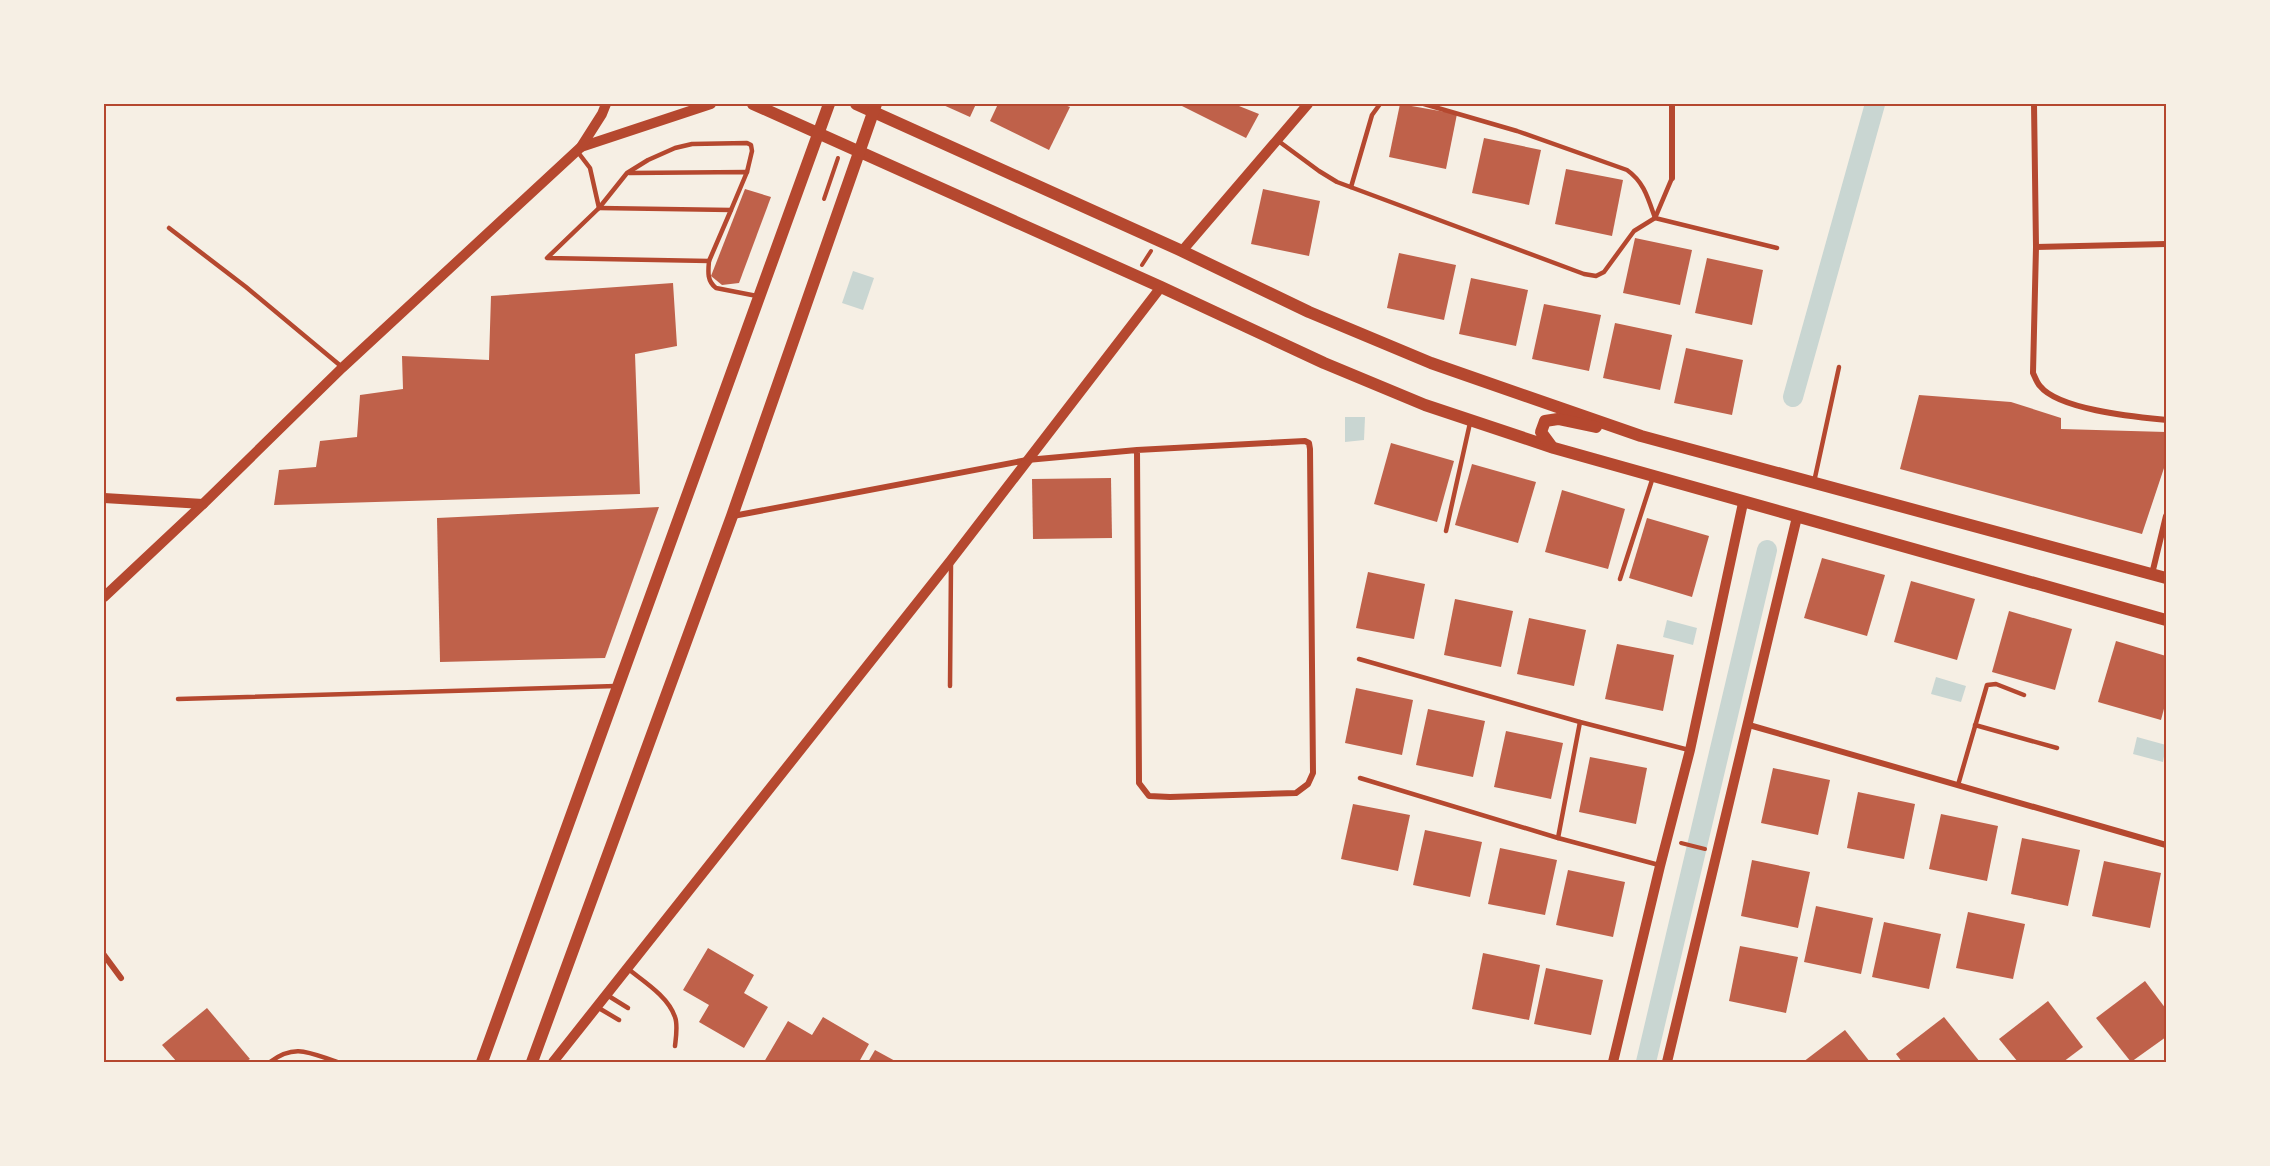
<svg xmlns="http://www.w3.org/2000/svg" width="2270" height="1166" font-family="Mulish,sans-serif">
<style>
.water{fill:#c9d6d2}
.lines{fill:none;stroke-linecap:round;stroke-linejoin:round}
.canal{stroke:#c9d6d2;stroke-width:20}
.building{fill:#bf614a}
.path{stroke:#b5482f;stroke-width:4}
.service{stroke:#b5482f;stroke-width:4.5}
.minor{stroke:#b5482f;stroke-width:6}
.tertiary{stroke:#b5482f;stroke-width:10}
.secondary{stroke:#b5482f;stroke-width:12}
.neatline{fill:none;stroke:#b5482f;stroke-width:2}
</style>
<rect width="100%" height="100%" fill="#f6efe4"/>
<!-- water -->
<g class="water">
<path d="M853 271 874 278 863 310 842 303Z"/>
<path d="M1345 417H1365L1364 440 1345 442Z"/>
<path d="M1667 620 1697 628 1693 645 1663 637Z"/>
<path d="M1936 677 1966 686 1961 702 1931 694Z"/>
<path d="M2137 737 2166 745 2163 762 2133 754Z"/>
</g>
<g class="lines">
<!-- canal -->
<g class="canal">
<path d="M1793 397 1875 104"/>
<path d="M1646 1062 1767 550"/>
</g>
</g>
<!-- building -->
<g class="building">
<path d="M941 104H976L970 117Z"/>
<path d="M998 104H1062L1070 107 1049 150 990 121Z"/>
<path d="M1183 104H1234L1259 114 1246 138 1182 106Z"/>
<path d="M1400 104 1457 114 1446 169 1389 157Z"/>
<path d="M1484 138 1541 150 1529 205 1472 193Z"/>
<path d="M1566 169 1623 180 1612 236 1555 224Z"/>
<path d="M745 189 771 197 739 283 722 285 711 276Z"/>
<path d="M1263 189 1320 201 1309 256 1251 244Z"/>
<path d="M1635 238 1692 250 1680 305 1623 293Z"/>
<path d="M1399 253 1456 265 1444 320 1387 308Z"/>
<path d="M1707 258 1763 270 1752 325 1695 313Z"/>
<path d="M1471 278 1528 290 1516 346 1459 334Z"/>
<path d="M673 283 677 346 635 354 640 494 274 505 279 470 316 467 320 441 357 437 360 395 403 389 402 356 489 360 491 296Z"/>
<path d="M1544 304 1601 315 1589 371 1532 359Z"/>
<path d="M1615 323 1672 335 1660 390 1603 378Z"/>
<path d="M1686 348 1743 360 1732 415 1674 403Z"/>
<path d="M1919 395 2011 402 2061 418V429L2166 432V462L2142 534 1900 469Z"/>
<path d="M1391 443 1454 461 1437 522 1374 504Z"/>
<path d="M1472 464 1536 482 1518 543 1455 525Z"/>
<path d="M1111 478 1112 538 1033 539 1032 479Z"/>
<path d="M1562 490 1625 509 1608 569 1545 552Z"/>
<path d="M659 507 605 658 440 662 437 518Z"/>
<path d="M1647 518 1709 536 1692 597 1629 578Z"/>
<path d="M1822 558 1885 575 1867 636 1804 618Z"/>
<path d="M1368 572 1425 584 1414 639 1356 628Z"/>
<path d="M1911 581 1975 599 1957 660 1894 642Z"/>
<path d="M1455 599 1513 611 1501 667 1444 655Z"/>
<path d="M2009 611 2072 629 2055 690 1992 672Z"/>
<path d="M1529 618 1586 630 1574 686 1517 674Z"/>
<path d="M2116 641 2166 656V701L2161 720 2098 702Z"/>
<path d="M1617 644 1674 655 1663 711 1605 699Z"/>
<path d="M1356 688 1413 700 1402 755 1345 743Z"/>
<path d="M1428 709 1485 721 1473 777 1416 765Z"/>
<path d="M1506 731 1563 743 1551 799 1494 787Z"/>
<path d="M1590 757 1647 768 1636 824 1579 812Z"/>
<path d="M1773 768 1830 780 1818 835 1761 823Z"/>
<path d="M1858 792 1915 804 1904 859 1847 848Z"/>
<path d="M1353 804 1410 815 1398 871 1341 859Z"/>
<path d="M1941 814 1998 826 1987 881 1929 869Z"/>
<path d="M1425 830 1482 842 1470 897 1413 885Z"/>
<path d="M2022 838 2080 850 2068 906 2011 894Z"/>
<path d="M1500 848 1557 860 1545 915 1488 904Z"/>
<path d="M1752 860 1810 872 1798 928 1741 916Z"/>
<path d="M2104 861 2161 873 2150 928 2092 916Z"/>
<path d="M1568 870 1625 882 1613 937 1556 925Z"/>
<path d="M1816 906 1873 918 1861 974 1804 962Z"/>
<path d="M1968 912 2025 924 2013 979 1956 968Z"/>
<path d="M1884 922 1941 934 1929 989 1872 977Z"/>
<path d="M1740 946 1798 957 1786 1013 1729 1001Z"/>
<path d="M708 948 754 975 744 993 768 1007 744 1048 699 1022 709 1005 683 990Z"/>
<path d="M1483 953 1540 965 1529 1020 1472 1009Z"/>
<path d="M1546 968 1603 980 1591 1035 1534 1024Z"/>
<path d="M2145 981 2166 1009V1037L2131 1062 2096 1018Z"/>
<path d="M2048 1001 2083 1047 2063 1062H2018L1999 1039Z"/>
<path d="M207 1008 250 1059 245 1062H177L162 1045Z"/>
<path d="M823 1017 869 1044 859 1062H764L788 1021 812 1035Z"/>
<path d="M1944 1017 1980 1062H1902L1896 1054Z"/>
<path d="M1845 1030 1870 1062H1803Z"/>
<path d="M875 1050 897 1062H868Z"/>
</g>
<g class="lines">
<!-- path -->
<g class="path">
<path d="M824 199 838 158"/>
<path d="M1142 265 1151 251"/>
<path d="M1681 843 1705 849"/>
</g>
<!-- service -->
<g class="service">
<path d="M1424 104 1517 131 1627 170C1644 182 1648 198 1655 218L1777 248"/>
<path d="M1277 140 1319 171 1337 182 1584 274 1596 276 1604 272 1634 231 1655 218 1672 178"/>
<path d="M577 151 590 168 599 208"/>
<path d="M747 172 752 151 751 145 747 143 692 144 675 148 648 160 627 173 599 208 547 258 709 261C708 272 707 281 716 288L757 296"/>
<path d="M629 173 747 172 731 210"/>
<path d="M1351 187 1372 115 1380 104"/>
<path d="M599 208 731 210 709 261"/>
<path d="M169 228 246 287 342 367"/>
<path d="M1814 482 1839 367"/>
<path d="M1446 531 1470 423"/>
<path d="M1620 579 1653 477"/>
<path d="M1359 659 1580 722 1689 750"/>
<path d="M950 686 951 563"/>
<path d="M178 699 616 686"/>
<path d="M1975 725 2057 748"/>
<path d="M1360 778 1558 838 1659 865"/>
<path d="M1958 785 1987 685 1996 684 2024 695"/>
<path d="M1558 838 1580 722"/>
<path d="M627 968C643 981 668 996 675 1017 678 1025 676 1037 675 1046"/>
<path d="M607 995 628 1008"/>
<path d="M597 1007 619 1020"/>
<path d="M270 1062C295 1043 310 1053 337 1062"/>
</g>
<!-- minor -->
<g class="minor">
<path d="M1672 104V178"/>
<path d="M2034 104 2036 247 2033 373C2035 377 2037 383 2040 386 2059 410 2137 417 2166 420"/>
<path d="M2036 247 2166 244"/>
<path d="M733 516 1027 460 1137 450 1305 441 1309 443 1310 449 1313 773 1308 784 1296 793 1170 797 1149 796 1139 783 1137 450"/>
<path d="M2152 574 2166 516"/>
<path d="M1749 725 2166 845"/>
<path d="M104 955 121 978"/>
</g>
<!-- tertiary -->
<g class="tertiary">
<path d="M581 147 711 104"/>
<path d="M1182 251 1308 104"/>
<path d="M104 498 203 504"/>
<path d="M104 597 203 504 342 368 581 147 602 114 606 104"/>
<path d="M553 1062 951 560 1161 287"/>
<path d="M1613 1062 1660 866 1690 750 1743 503"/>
<path d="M1667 1062 1797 517"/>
</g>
<!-- secondary -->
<g class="secondary">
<path d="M753 104 1161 287 1324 363 1425 405 1554 448 2166 620"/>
<path d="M856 104 1182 251 1309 312 1431 363 1641 436 2166 578"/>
<path d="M1552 447 1541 432 1545 421 1558 419 1596 427"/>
<path d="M482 1062 829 104"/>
<path d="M532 1062 732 516 876 104"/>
</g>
</g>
<!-- border -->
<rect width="2270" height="1166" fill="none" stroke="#f6efe4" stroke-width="210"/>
<rect x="105" y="105" width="2060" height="956" class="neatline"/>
</svg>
